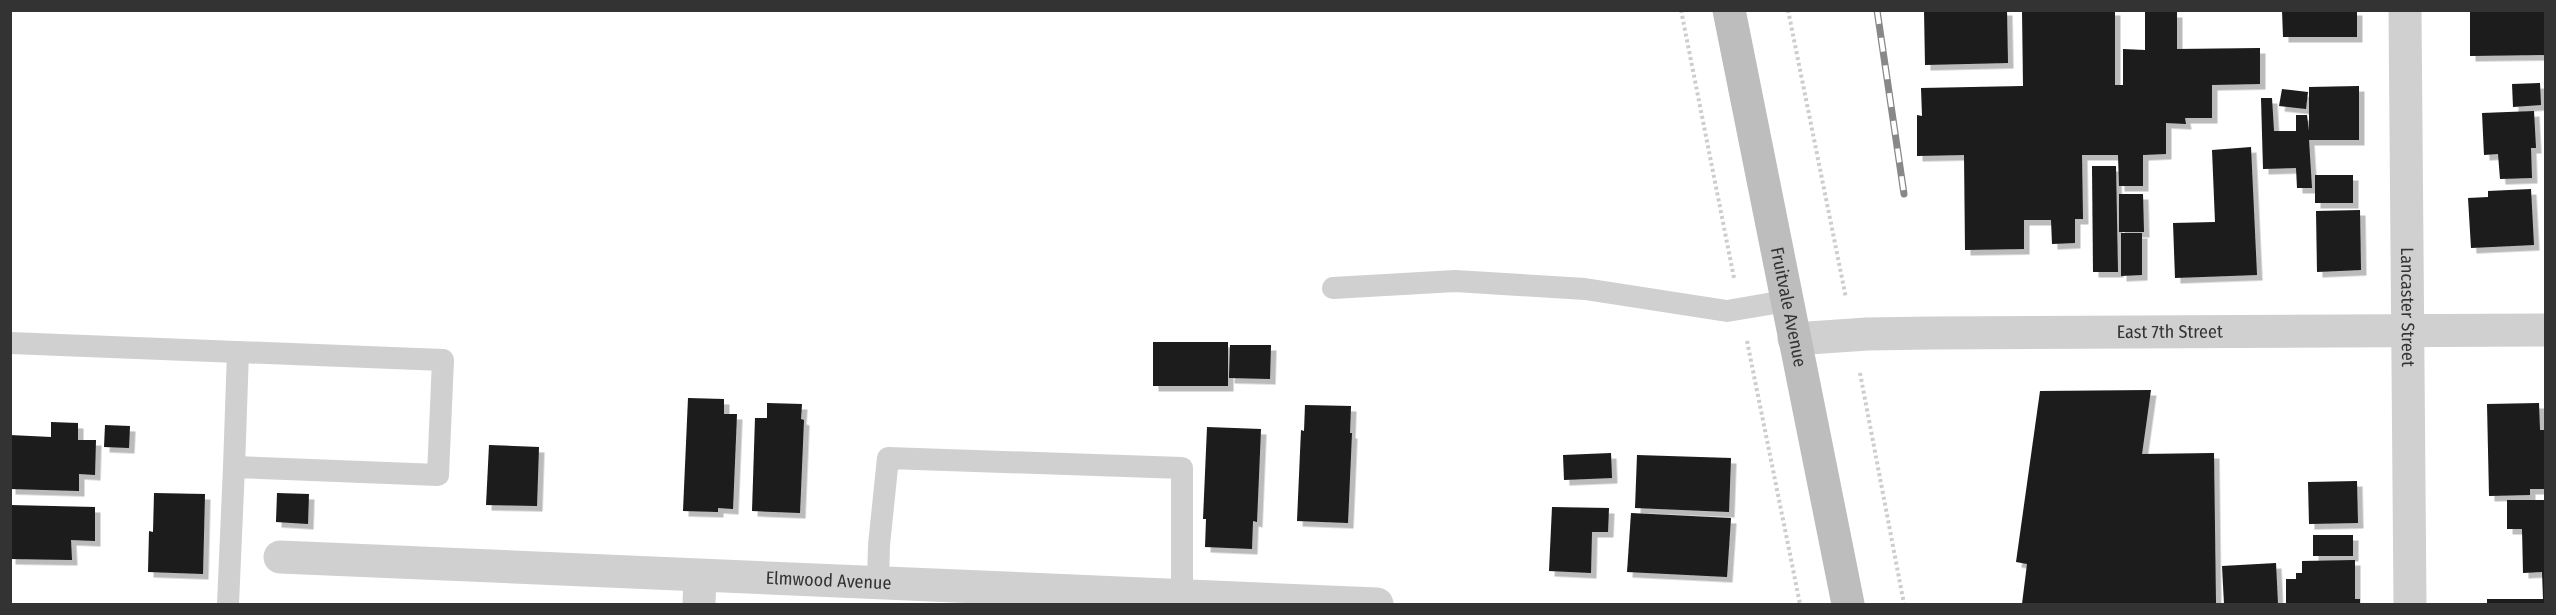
<svg xmlns="http://www.w3.org/2000/svg" width="2556" height="615" font-family="'Fira Sans Condensed',sans-serif">
<style>
.building{fill:#1a1a1a;filter:url(#shadow)}
.lines{fill:none;stroke-linecap:round;stroke-linejoin:round}
.path{stroke:#cdcdcd;stroke-width:4;stroke-dasharray:3 3;stroke-linecap:butt}
.lane{stroke:#d0d0d0;stroke-width:22}
.street{stroke:#d0d0d0;stroke-width:33}
.secondary{stroke:#bdbdbd;stroke-width:33}
.rail-casing{stroke:#888;stroke-width:7}
.rail{stroke:#fff;stroke-width:4.5;stroke-dasharray:14;stroke-linecap:butt}
.labels{text-anchor:middle;stroke-width:6;stroke-linejoin:round;paint-order:stroke}
.street-label{font-size:18px;fill:#333;stroke:#fff}
</style>
<defs>
<filter id="shadow"><feDropShadow dx="5.5" dy="5.5" stdDeviation="0" flood-color="#0004"/></filter>
</defs>
<rect width="100%" height="100%" fill="#fff"/>
<!-- building -->
<g class="building">
<path d="M1924 10H2007L2008 63 1925 65Z"/>
<path d="M2022 10H2115V85H2123V49L2145 50V12H2177V49L2260 48V84L2212 85V118H2185L2186 124 2166 123V154L2143 155V186H2119L2118 155H2082L2083 219H2075V243L2052 244 2051 220H2024V249L1965 250 1964 155 1917 156V115L1922 116 1921 88 2023 86Z"/>
<path d="M2282 10H2357V37H2283Z"/>
<path d="M2470 10H2546V55L2470 56Z"/>
<path d="M2540 83 2541 105 2513 107 2512 84Z"/>
<path d="M2359 86V140H2309L2312 188H2297L2296 168 2263 169 2261 98H2272L2274 131H2296V115H2307L2309 131V87Z"/>
<path d="M2282 89 2308 92 2306 109 2279 106Z"/>
<path d="M2534 111 2536 148H2531L2532 178 2500 179 2498 154 2484 155 2482 113Z"/>
<path d="M2251 147 2257 275 2175 278 2173 223 2215 222 2212 150Z"/>
<path d="M2092 166H2116L2118 272H2093Z"/>
<rect x="2315" y="175" width="38" height="28"/>
<path d="M2531 189 2534 245 2471 248 2468 198 2488 197V191Z"/>
<path d="M2119 194H2143L2144 232H2119Z"/>
<path d="M2360 210 2361 270 2317 272 2316 211Z"/>
<path d="M2121 233H2142V275L2121 276Z"/>
<rect x="1153" y="342" width="75" height="44"/>
<path d="M1230 345H1271L1270 379 1229 378Z"/>
<path d="M2151 390 2142 454 2214 453 2216 604H2022L2027 564 2016 562 2040 391Z"/>
<path d="M688 398 724 399V414H737L733 509 718 508V512L683 511Z"/>
<path d="M767 403 802 404 801 419 804 420 800 513 752 511 755 418H767Z"/>
<path d="M2539 403 2540 430H2546V489H2530V495L2489 496 2487 404Z"/>
<path d="M1305 405 1351 406 1350 433H1352L1348 523 1297 521 1301 430 1304 431Z"/>
<path d="M51 422 78 423V440H96L95 475 79 474V491L10 489V435L51 437Z"/>
<path d="M105 425 130 426 129 448 104 447Z"/>
<path d="M1207 427 1261 429 1257 522 1253 521 1252 549 1205 547 1206 519H1203Z"/>
<path d="M489 445 539 447 537 506 486 505Z"/>
<path d="M1611 453 1612 478 1564 480 1563 455Z"/>
<path d="M1637 455 1731 458 1729 512 1635 508Z"/>
<path d="M2357 481 2358 523 2309 524 2308 482Z"/>
<path d="M154 493 205 494 203 574 148 572 149 531 153 532Z"/>
<path d="M277 493 309 494 308 524 276 522Z"/>
<path d="M2507 500H2546V604H2487V599H2543L2542 572 2523 573 2522 529H2507Z"/>
<path d="M10 505 95 507V541L71 540 72 560 10 559Z"/>
<path d="M1552 507 1609 508 1608 532H1592L1591 573 1549 571Z"/>
<path d="M1631 513 1731 518 1727 577 1627 572Z"/>
<rect x="2313" y="535" width="40" height="21"/>
<path d="M2355 560V599H2360V604H2286V579H2296V573H2302V561Z"/>
<path d="M2276 563 2278 604H2224L2222 566Z"/>
</g>
<g class="lines">
<!-- path -->
<g class="path">
<path d="M1681 10 1734 278"/>
<path d="M1788 10 1846 298"/>
<path d="M1747 341 1800 604"/>
<path d="M1860 373 1904 604"/>
</g>
<!-- lane -->
<g class="lane">
<path d="M1333 288 1455 281 1585 289 1727 311 1786 301"/>
<path d="M10 343 443 360 438 475 234 467 228 604"/>
<path d="M234 467 238 352"/>
<path d="M878 583 879 545 888 458 1182 468V596"/>
</g>
<!-- street -->
<g class="street">
<path id="s1" d="M2405 10 2410 604"/>
<path id="s2" d="M1794 339 1867 334 1931 333 2546 330"/>
<path id="s3" d="M280 557 1377 604"/>
<path d="M699 604 700 576"/>
</g>
<!-- secondary -->
<path class="secondary" id="s4" d="M1729 10 1848 604"/>
<defs>
<path id="rail" d="M1877 10 1904 194"/>
</defs>
<!-- rail casing -->
<use href="#rail" class="rail-casing"/>
<!-- rail -->
<use href="#rail" class="rail"/>
</g>
<g class="labels">
<!-- street labels -->
<g class="street-label">
<text dy="6" stroke="none"><textPath href="#s1" startOffset="297">Lancaster Street</textPath></text>
<text dy="6" stroke="none"><textPath href="#s4" startOffset="303">Fruitvale Avenue</textPath></text>
<text dy="6" stroke="none"><textPath href="#s2" startOffset="376">East 7th Street</textPath></text>
<text dy="6" stroke="none"><textPath href="#s3" startOffset="549">Elmwood Avenue</textPath></text>
</g>
</g>
<!-- border -->
<rect width="2556" height="615" fill="none" stroke="#333333" stroke-width="24"/>
</svg>
